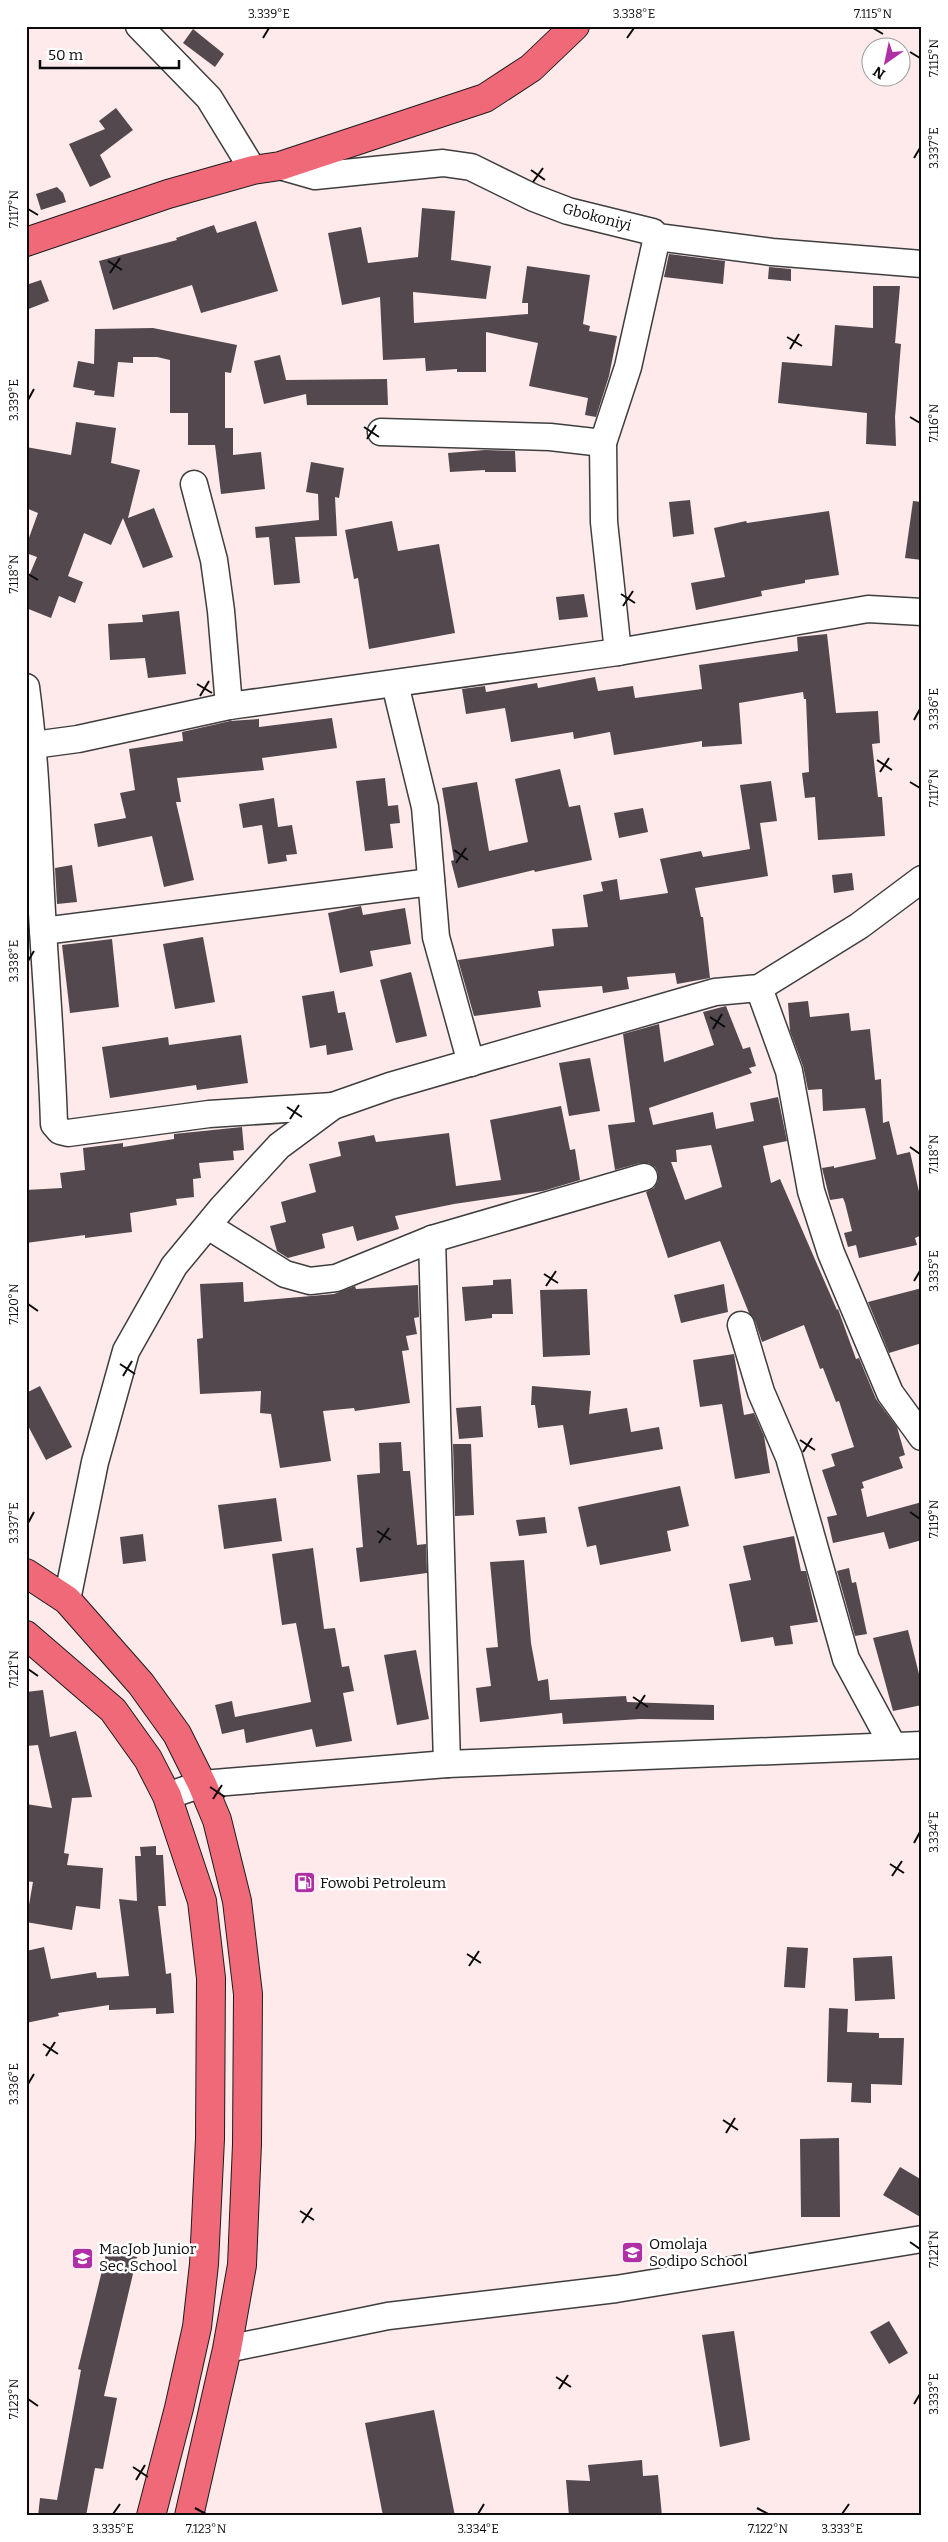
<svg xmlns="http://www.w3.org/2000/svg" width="948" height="2542" font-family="Bitter,serif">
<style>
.building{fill:#52484d;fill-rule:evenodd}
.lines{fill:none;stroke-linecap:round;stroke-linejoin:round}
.minor-casing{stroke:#3e3e3e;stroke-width:29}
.major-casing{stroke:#1c1c1c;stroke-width:30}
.minor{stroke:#fff;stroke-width:26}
.major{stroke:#ef6979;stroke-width:28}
.ticks{fill:none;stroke:#0b0b0b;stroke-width:2}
.labels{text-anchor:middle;stroke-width:5;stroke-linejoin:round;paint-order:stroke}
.street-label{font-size:15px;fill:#0b0b0b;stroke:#fff}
.poi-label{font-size:15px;fill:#0b0b0b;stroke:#fff;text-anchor:start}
.neatline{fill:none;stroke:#0b0b0b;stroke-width:2}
.ticks-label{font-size:12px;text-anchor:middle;fill:#0b0b0b}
</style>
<rect width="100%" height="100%" fill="#feeaeb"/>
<!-- building -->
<g class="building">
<path d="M193 29 224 54 215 67 183 43Z"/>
<path d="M116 108 133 130 100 155 111 177 90 187 69 144 105 129 99 121Z"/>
<path d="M57 187 63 193 66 202 41 210 36 194Z"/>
<path d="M422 208 455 211 451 260 491 266 486 299 413 292 414 323 528 314V303H522L527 266 590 275 583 324 590 326 589 331 617 336 609 376 596 417 585 415 588 398 529 386 538 343 486 332V372H457V369L426 371 425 358 383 360 380 297 342 305 328 233 361 227 368 263 418 257Z"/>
<path d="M256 221 278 291 201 313 192 285 113 310 99 261 177 240 176 238 214 225 217 233Z"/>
<path d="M669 254 725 261 723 284 664 277Z"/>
<path d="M769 267 791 269V281L768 279Z"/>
<path d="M41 280 49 301 26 310V285Z"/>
<path d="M873 286H900L895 343 901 344 895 417 896 446 866 444 867 413 778 403 782 362 832 366 835 325 873 328Z"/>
<path d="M153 328 237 345 231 373 225 372V428H233V455L261 452 265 489 221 494 215 445H188V413H170V360L157 357H133V363L118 362 114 397 94 395 95 391 73 387 78 361 94 364 95 329Z"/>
<path d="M280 355 286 380 387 379 388 405H307L306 394 264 404 254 361Z"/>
<path d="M76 422 116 428 111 463 140 470 128 518 154 508 173 557 143 568 123 518 111 545 84 533 68 576 83 582 75 603 59 596 51 618 26 608V583L37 557 26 553V546L38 513 26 508V447L71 455Z"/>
<path d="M485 450 515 451 516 472H485V470L450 472 448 453Z"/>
<path d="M311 462 344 468 339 498 335 497 337 536 295 537 300 583 274 585 269 537 256 538 255 527 319 520 318 494 306 492Z"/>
<path d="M690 500 694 534 673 537 669 502Z"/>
<path d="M913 501 922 502V560L905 558Z"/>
<path d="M829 511 839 575 805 580V583L761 591 762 596 696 610 691 583 725 577 714 528 746 521 747 523Z"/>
<path d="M392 521 398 551 439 544 455 633 369 649 358 578 354 579 345 530Z"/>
<path d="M584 594 588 617 559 620 556 597Z"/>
<path d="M179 611 186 674 148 678 145 658 110 660 108 624 143 622 142 615Z"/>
<path d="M827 634 836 713 878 711 880 743 872 744 878 797H882L885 836 818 840 815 797 805 798 802 773 809 772 806 699H804L803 692 739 703 742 744 702 747V741L614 755 610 732 574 739 573 732 511 742 505 708 466 714 462 689 485 686 486 692 537 683 538 688 595 677 598 691 633 686 635 698 702 689 699 665 798 651 797 637Z"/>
<path d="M332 718 337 748 262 758 264 770 177 778 181 802H176L194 880 164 887 152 836 98 847 94 824 126 818 120 793 135 790 129 749 183 741 182 732 230 721 259 719V727Z"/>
<path d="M560 769 569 807 580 805 592 860 535 872 534 870 458 888 451 861 454 860 442 788 477 782 489 851 528 842 515 779Z"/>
<path d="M385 778 388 806 398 805 400 823 390 824 393 848 365 851 356 781Z"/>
<path d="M771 781 777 821 760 823 768 876 695 888 701 917H703L710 978 677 984 675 973 627 977 629 989 603 993 602 986 538 991 541 1007 474 1016 458 960 554 946 552 929 588 927 583 895 603 891 601 882 617 879 620 900 668 893 660 859 701 851 703 857 750 849 740 785Z"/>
<path d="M274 798 278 827 292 825 297 854 286 855 287 861 268 864 262 825 243 828 239 804Z"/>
<path d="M643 808 648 832 619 838 614 813Z"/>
<path d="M72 865 77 902 57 904 55 868Z"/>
<path d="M852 873 854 890 834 893 832 875Z"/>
<path d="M361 906 363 915 405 908 411 944 370 951 373 966 340 973 328 913Z"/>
<path d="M203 937 215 1002 175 1009 163 944Z"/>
<path d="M112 939 119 1007 70 1013 62 945Z"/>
<path d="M411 972 427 1036 396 1043 380 980Z"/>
<path d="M334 991 338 1013 345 1012 353 1050 327 1055 326 1045 310 1048 302 996Z"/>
<path d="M808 1001 810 1017 849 1013 851 1031 870 1029 875 1080 881 1079 883 1123 889 1121 897 1155 910 1152 920 1196 922 1195V1235L915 1238 917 1245 859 1258 856 1245 848 1247 844 1233 852 1231 845 1203 843 1198 830 1200 822 1168 834 1166V1168L876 1159 865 1108 823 1111 822 1089 808 1090 803 1066 790 1031 788 1003Z"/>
<path d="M726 1006 743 1049 750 1047 756 1066 749 1068 752 1073 649 1108 653 1125 713 1112 716 1129 754 1121 750 1103 778 1097 787 1141 763 1146 771 1183 780 1179 837 1310 838 1309 856 1359 859 1358 876 1399 897 1427 905 1455 899 1457 903 1468 862 1482 864 1488 861 1489 867 1517 922 1502V1540L889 1549 884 1532 833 1543 827 1517 837 1515 822 1470 835 1466 831 1454 854 1447 839 1401 836 1402 823 1368 820 1369 804 1325 762 1342 755 1321 749 1313 720 1241 668 1258 646 1192 654 1188 658 1181V1173L655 1167 648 1163H640L615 1170 608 1125 635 1122 623 1034 659 1024 664 1062 714 1045 703 1012ZM711 1145 722 1187 685 1200 671 1162H677L676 1150Z"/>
<path d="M241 1035 248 1083 197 1090 196 1085 110 1098 102 1047 168 1037 169 1045Z"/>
<path d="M590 1058 600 1111 569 1116 559 1063Z"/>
<path d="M561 1106 570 1150 575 1149 580 1180 543 1191 454 1204 395 1216 399 1229 357 1241 353 1226 322 1234 325 1248 288 1258 277 1251 270 1226 286 1222 281 1202 316 1192 309 1164 341 1156 338 1142 374 1135 376 1142 449 1133 456 1186 501 1180 490 1120Z"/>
<path d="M242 1127 244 1150 233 1151 234 1160 199 1163 201 1178 193 1179 194 1197 176 1199 177 1205 130 1213 132 1232 85 1238V1235L26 1243V1190L62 1188 60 1173 85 1170 83 1148 123 1143V1147L174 1139V1134Z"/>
<path d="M511 1279 513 1314H492V1318L465 1321 462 1287 493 1285V1280Z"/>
<path d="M243 1282 244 1302 334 1294 355 1286 356 1289 418 1285 419 1317 414 1318 417 1334 406 1336 409 1350 402 1351 410 1403 355 1411 354 1408 323 1411 331 1461 280 1468 271 1414 260 1413 261 1391 200 1394 197 1339 203 1338 200 1284Z"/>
<path d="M724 1284 728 1312 681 1323 674 1295Z"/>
<path d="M922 1288V1343L889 1353 868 1302Z"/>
<path d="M587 1289 590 1355 543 1357 540 1290Z"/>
<path d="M734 1354 744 1415 754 1413 764 1436 770 1473 735 1479 722 1404 700 1407 693 1360Z"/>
<path d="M40 1386 72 1447 46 1460 26 1422V1393Z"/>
<path d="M532 1386 591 1391 589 1414 627 1408 631 1432 659 1427 663 1449 570 1465 563 1425 538 1428 535 1405H531Z"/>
<path d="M481 1406 483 1437 459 1439 456 1408Z"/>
<path d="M401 1442 403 1471H410L417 1545 426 1544 427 1573 360 1582 356 1548 363 1547 357 1475 380 1473 379 1443Z"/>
<path d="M453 1444H471L474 1515 455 1516Z"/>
<path d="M680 1486 689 1526 667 1531 671 1551 600 1565 596 1545 587 1547 578 1507Z"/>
<path d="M276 1498 282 1541 224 1549 218 1505Z"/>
<path d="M545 1517 547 1533 519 1536 516 1520Z"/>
<path d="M143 1534 146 1561 123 1564 120 1537Z"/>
<path d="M794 1536 801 1571H806L818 1622 790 1626 793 1644 775 1646 773 1637 741 1642 729 1584 751 1580 743 1546Z"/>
<path d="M313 1548 324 1629 335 1628 342 1667 349 1666 354 1691 343 1693 352 1741 316 1747 312 1729 246 1743 244 1729 222 1734 215 1705 232 1701 235 1717 311 1702 296 1623 282 1625 272 1554Z"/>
<path d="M524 1560 531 1643 538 1681 548 1679 550 1700 626 1696 627 1702 714 1705V1720L640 1719 563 1724 562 1713 480 1722 476 1688 491 1686 486 1648 498 1647 490 1562Z"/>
<path d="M849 1568 852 1583 856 1582 867 1634 855 1636 837 1571Z"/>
<path d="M908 1630 922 1686V1705L893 1711 873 1638Z"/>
<path d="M416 1650 429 1719 397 1725 384 1655Z"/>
<path d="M43 1690 50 1737 76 1731 92 1797 72 1798 64 1853 69 1854 67 1865 103 1868 100 1909 76 1906 72 1930 26 1922 33 1882 26 1881V1804L52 1808 38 1745 26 1746V1692Z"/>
<path d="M156 1846V1855H163L166 1906H158L166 1974 171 1973 174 2013 156 2014V2008L109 2010V2005L58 2013 59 2016 26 2023V1951L44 1947 51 1979 96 1972 97 1978 129 1976 119 1899 137 1901 135 1856H141L140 1847Z"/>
<path d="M787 1947 808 1948 805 1988 784 1987Z"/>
<path d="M892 1956 895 1999 855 2001 853 1958Z"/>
<path d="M829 2008 848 2009 847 2032 879 2033V2038H904L902 2085 871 2084V2103L851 2102 852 2083 827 2082Z"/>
<path d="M839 2138 840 2217H801L800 2139Z"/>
<path d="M900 2167 922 2180V2218L883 2195Z"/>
<path d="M107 2250 137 2257 104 2396 117 2398 103 2469 95 2468 86 2516H38L40 2498 57 2500 81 2370 78 2369Z"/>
<path d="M889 2321 908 2353 889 2364 870 2332Z"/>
<path d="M734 2331 750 2440 720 2447 702 2335Z"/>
<path d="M434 2410 455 2516H383L365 2423Z"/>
<path d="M642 2460 643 2476 658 2475 662 2516H569L566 2480 590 2481 588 2465Z"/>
</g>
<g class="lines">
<defs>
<g id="minor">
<path d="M139 26 209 98 253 170"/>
<path d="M280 166 315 176 443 163 471 167 534 198 568 211 653 232 657 237 772 252 922 264"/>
<path d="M381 432 550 437 603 443"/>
<path d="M194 484 214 560 221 611 229 706"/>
<path d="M618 652 604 522 603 443 628 367 657 237"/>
<path d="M395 684 425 807 436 937 471 1063"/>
<path d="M26 687C37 768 38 849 43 930 47 995 52 1059 54 1124L60 1131 68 1133 209 1114 333 1106"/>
<path d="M26 746 78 739 229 706 618 652 868 609 922 612"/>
<path d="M43 931 431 882"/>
<path d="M759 988 789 1071 811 1191 831 1253 890 1393 922 1437"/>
<path d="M208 1226 285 1274 310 1281 336 1278 432 1239 644 1177"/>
<path d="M432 1239 447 1764"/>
<path d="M741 1325 761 1392 789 1457 846 1659 893 1746"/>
<path d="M67 1600 95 1462 126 1351 174 1266 222 1208 279 1146 333 1106 390 1086 715 992 759 988 859 926 922 879"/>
<path d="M167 1796 202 1784 447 1764 922 1745"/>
<path d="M227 2349 388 2316 616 2289 922 2239"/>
</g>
<g id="major">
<path d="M26 242 168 194 253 170 280 166 485 98 531 68 575 26"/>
<path d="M26 1573 67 1600 141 1684 177 1734 202 1784 217 1820 237 1901 248 1994 247 2144 242 2265 227 2349 189 2516"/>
<path d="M26 1635 113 1710 148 1759 167 1796 202 1901 211 1978 210 2139 204 2264 197 2327 179 2408 151 2516"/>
</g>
</defs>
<!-- minor casing -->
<use href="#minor" class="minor-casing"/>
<!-- major casing -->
<use href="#major" class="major-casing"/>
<!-- minor -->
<use href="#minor" class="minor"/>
<!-- major -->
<use href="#major" class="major"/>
</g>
<!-- ticks -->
<path class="ticks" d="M873 28 883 34M263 38 269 28M627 38 634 28M910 52 920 58M914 158 920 148M531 170 545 180M533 182 543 168M28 209 38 215M108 261 122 270M110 273 120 258M787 337 802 346M790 349 799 334M28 400 34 389M910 417 920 423M364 427 379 437M367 439 376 425M28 574 38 580M621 594 635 603M623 606 633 591M197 684 212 693M200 696 209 681M914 720 920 709M877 760 892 770M880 772 889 758M910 782 920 788M454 850 468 860M456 863 466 848M28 961 34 951M710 1017 725 1027M713 1029 722 1014M287 1107 302 1117M290 1119 299 1105M910 1147 920 1154M544 1274 558 1283M914 1281 920 1271M546 1286 556 1271M28 1304 38 1311M120 1364 135 1374M123 1376 132 1361M800 1440 815 1450M803 1452 812 1438M910 1512 920 1519M28 1523 34 1512M377 1531 391 1540M379 1543 389 1528M28 1669 38 1676M633 1697 648 1707M636 1709 645 1695M210 1787 225 1797M213 1799 222 1785M914 1843 920 1832M890 1864 904 1873M892 1876 902 1861M467 1954 481 1963M469 1966 479 1951M43 2044 58 2054M46 2056 55 2042M28 2084 34 2074M723 2120 738 2130M726 2133 735 2118M300 2211 314 2220M302 2223 312 2208M910 2242 920 2249M556 2377 571 2387M559 2389 568 2375M28 2399 38 2406M914 2404 920 2394M133 2467 148 2477M136 2480 145 2465M195 2508 206 2514M757 2508 768 2514M113 2514 120 2504M478 2514 484 2504M842 2514 849 2504"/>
<!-- icons -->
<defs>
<symbol id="fuel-square" viewBox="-11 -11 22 22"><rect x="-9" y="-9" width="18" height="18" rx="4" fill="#b02ea6" stroke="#fff"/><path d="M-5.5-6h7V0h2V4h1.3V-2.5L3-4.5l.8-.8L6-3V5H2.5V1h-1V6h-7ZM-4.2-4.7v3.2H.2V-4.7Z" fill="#fff"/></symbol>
<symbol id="school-square" viewBox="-11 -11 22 22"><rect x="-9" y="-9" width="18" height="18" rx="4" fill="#b02ea6" stroke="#fff"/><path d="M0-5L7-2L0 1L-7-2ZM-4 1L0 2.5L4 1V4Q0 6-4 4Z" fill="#fff"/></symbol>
</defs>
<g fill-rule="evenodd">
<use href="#fuel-square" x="292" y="1870" width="25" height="25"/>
<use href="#school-square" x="620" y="2240" width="25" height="25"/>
<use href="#school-square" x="70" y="2246" width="25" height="25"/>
</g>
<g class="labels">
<!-- street labels -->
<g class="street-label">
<text transform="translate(597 217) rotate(15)" y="5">Gbokoniyi</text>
</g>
<!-- poi labels -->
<g class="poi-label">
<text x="320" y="1888">Fowobi Petroleum</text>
<text x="649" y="2249">Omolaja<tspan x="649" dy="17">Sodipo School</tspan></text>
<text x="99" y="2254">MacJob Junior<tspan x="99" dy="17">Sec. School</tspan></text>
</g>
</g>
<!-- border -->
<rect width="948" height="2542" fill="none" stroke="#ffffff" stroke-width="55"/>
<!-- north arrow -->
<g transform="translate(886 62) rotate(213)"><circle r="24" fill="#ffffff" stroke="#9d9d9d"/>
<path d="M0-4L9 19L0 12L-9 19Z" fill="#b02ea6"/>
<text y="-8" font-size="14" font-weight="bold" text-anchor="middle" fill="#0b0b0b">N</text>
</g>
<!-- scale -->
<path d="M40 60v8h139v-8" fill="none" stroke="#0b0b0b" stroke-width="2.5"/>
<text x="48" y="60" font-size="15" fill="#0b0b0b" stroke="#ffffff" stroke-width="4" paint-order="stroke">50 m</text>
<rect x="28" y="28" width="892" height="2486" class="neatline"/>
<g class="ticks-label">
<text x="269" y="18">3.339°E</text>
<text x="634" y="18">3.338°E</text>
<text x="873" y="18">7.115°N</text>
<text transform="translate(934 58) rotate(-90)" y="4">7.115°N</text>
<text transform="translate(934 148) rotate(-90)" y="4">3.337°E</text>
<text transform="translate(14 209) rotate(-90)" y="4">7.117°N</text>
<text transform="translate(14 400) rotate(-90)" y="4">3.339°E</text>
<text transform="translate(934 423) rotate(-90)" y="4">7.116°N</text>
<text transform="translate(14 574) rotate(-90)" y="4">7.118°N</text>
<text transform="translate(934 709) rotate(-90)" y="4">3.336°E</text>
<text transform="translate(934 788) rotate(-90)" y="4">7.117°N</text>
<text transform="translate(14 961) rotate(-90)" y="4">3.338°E</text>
<text transform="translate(934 1154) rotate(-90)" y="4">7.118°N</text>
<text transform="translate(934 1271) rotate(-90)" y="4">3.335°E</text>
<text transform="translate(14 1304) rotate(-90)" y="4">7.120°N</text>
<text transform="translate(934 1519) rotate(-90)" y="4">7.119°N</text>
<text transform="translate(14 1523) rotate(-90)" y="4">3.337°E</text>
<text transform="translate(14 1669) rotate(-90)" y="4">7.121°N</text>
<text transform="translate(934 1832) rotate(-90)" y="4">3.334°E</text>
<text transform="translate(14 2084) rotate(-90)" y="4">3.336°E</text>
<text transform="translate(934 2249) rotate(-90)" y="4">7.121°N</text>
<text transform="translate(934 2394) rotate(-90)" y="4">3.333°E</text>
<text transform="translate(14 2399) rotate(-90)" y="4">7.123°N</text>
<text x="113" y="2533">3.335°E</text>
<text x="206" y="2533">7.123°N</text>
<text x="478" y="2533">3.334°E</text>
<text x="768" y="2533">7.122°N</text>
<text x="842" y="2533">3.333°E</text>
</g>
</svg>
